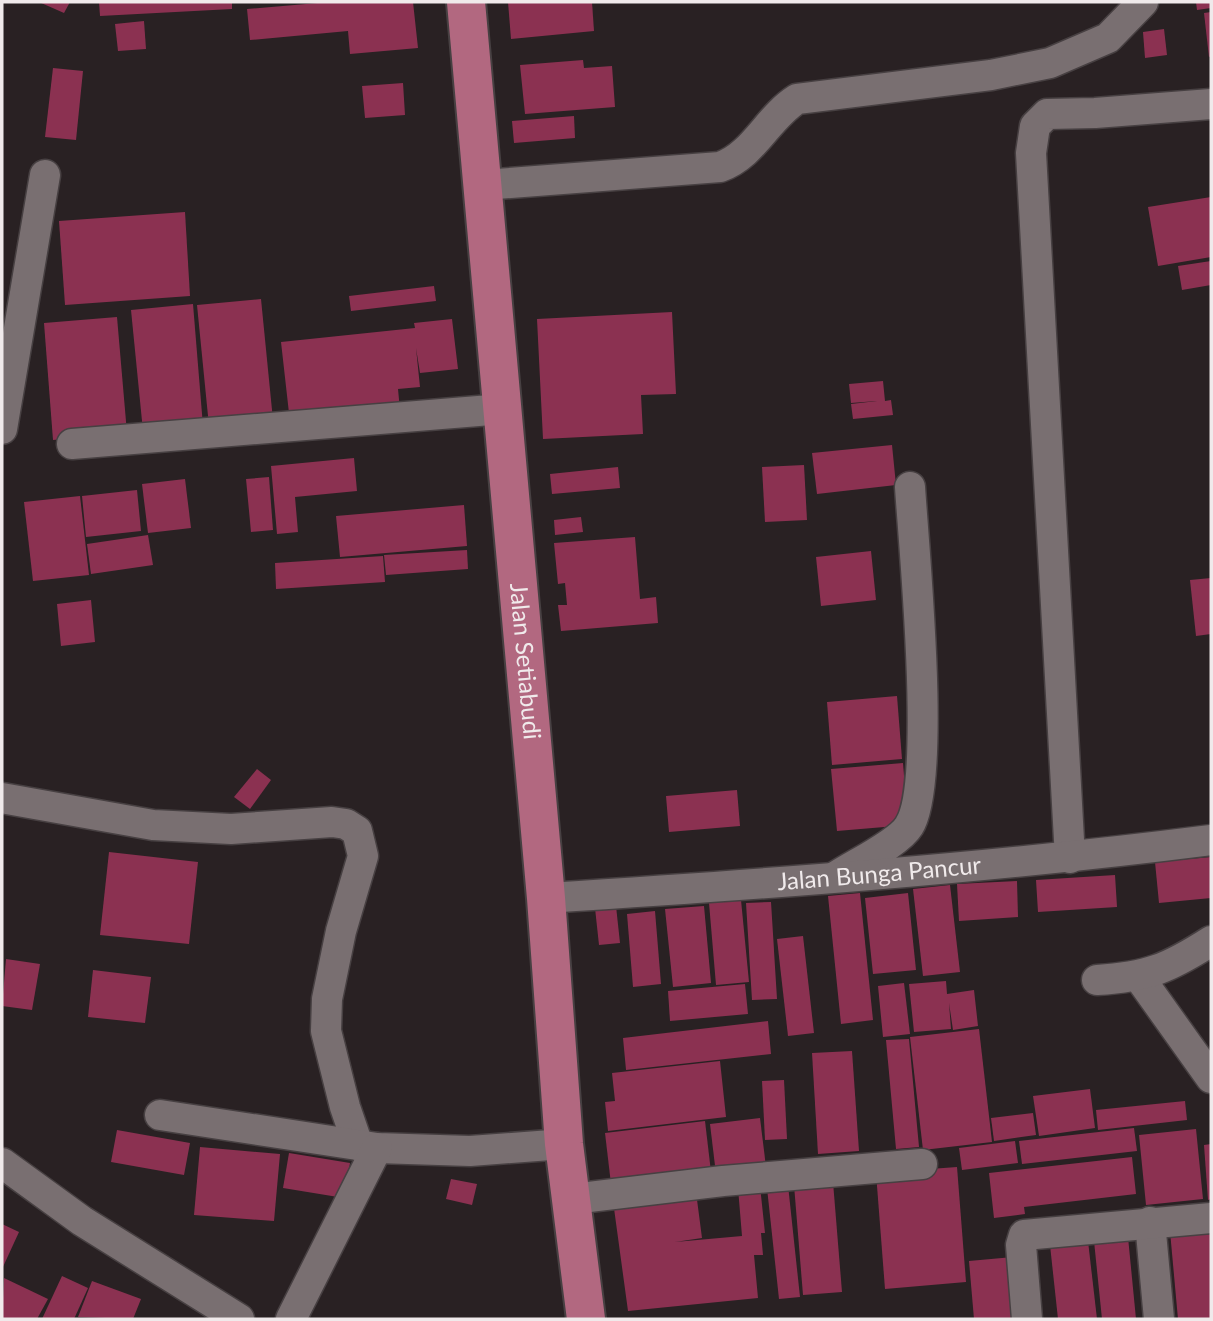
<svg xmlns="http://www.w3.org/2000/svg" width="1213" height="1321" font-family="Lato,sans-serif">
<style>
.building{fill:#8b3151}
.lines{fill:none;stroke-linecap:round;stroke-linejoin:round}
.minor-casing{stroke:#474042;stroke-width:33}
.major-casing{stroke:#474042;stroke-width:42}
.minor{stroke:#796f71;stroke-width:30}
.major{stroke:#b26880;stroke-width:38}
.labels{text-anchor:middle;stroke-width:6;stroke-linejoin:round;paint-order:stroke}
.street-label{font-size:24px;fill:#f0eaeb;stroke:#292123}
</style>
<rect width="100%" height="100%" fill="#292123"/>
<!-- building -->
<g class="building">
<path d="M39 2H70L64 13Z"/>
<path d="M99 2H232V9L100 16Z"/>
<path d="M329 2H413L418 48 350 54 348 31 250 40 247 9Z"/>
<path d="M508 2H592L594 31 511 39Z"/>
<path d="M1196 2H1211V8L1197 10Z"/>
<path d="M1211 12V56L1209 57 1204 13Z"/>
<path d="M144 21 146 49 118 51 115 24Z"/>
<path d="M1164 29 1167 55 1145 58 1143 32Z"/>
<path d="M583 60 584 68 612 66 615 107 525 114 520 65Z"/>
<path d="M53 68 83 71 76 140 45 137Z"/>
<path d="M403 83 405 115 365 118 362 86Z"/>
<path d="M574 116 575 138 514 143 512 121Z"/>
<path d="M1211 197V257L1158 266 1148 207Z"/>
<path d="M185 212 190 296 65 305 59 221Z"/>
<path d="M1211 261V285L1182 290 1178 266Z"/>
<path d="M434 286 436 301 351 311 349 296Z"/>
<path d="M261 299 273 420 209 426 197 305Z"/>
<path d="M193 304 203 426 143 431 131 310Z"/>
<path d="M672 312 676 394 641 395 643 434 543 439 537 319Z"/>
<path d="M117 317 127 433 53 440 44 323Z"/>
<path d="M452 319 458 369 420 373 416 348 420 387 398 389 400 410 290 422 281 342 415 328 414 323Z"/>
<path d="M883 381 885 401 891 400 893 415 853 419 851 404 877 401 851 403 849 384Z"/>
<path d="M892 445 896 485 817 494 812 453Z"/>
<path d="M354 458 357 491 295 497 298 532 277 534 271 466Z"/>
<path d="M804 465 807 520 765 522 762 467Z"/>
<path d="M618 467 620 488 552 494 550 474Z"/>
<path d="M269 477 273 530 251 532 246 479Z"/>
<path d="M185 479 191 528 148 533 142 484Z"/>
<path d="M137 490 141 531 86 537 82 496Z"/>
<path d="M80 496 89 575 33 581 24 502Z"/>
<path d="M464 505 467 546 340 557 336 516Z"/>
<path d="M581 517 583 532 555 535 554 520Z"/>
<path d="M148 535 153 565 91 574 87 544Z"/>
<path d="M635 537 640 599 656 597 658 623 561 631 558 605H567L565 583 558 584 554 543Z"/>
<path d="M467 550 468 569 386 575 384 555Z"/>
<path d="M871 551 876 600 821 606 816 557Z"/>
<path d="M383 556 385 582 276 589 275 563Z"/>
<path d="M1211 578V634L1196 636 1190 580Z"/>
<path d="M91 600 95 642 61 646 57 604Z"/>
<path d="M897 696 902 759 832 765 827 702Z"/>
<path d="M903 763 908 825 837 831 831 769Z"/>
<path d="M257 769 271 780 250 809 234 797Z"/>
<path d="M737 790 740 826 669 832 666 796Z"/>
<path d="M109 852 198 862 189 944 100 935Z"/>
<path d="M1211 857V898L1159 903 1155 862Z"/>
<path d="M1115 875 1117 907 1038 912 1036 880Z"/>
<path d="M1017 881 1018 917 959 921 957 884Z"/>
<path d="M950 885 960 972 923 976 913 889Z"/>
<path d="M860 893 873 1020 841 1024 828 896Z"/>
<path d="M908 893 916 970 873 974 865 898Z"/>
<path d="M741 900 749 982 716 985 709 903Z"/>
<path d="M771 902 777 999 752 1000 746 903Z"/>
<path d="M616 906 620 943 599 945 595 908Z"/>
<path d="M704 906 711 983 673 987 665 909Z"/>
<path d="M655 911 661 984 633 987 627 914Z"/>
<path d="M803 936 814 1033 788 1036 777 939Z"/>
<path d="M6 959 40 964 32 1010 2 1006Z"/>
<path d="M93 970 151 977 145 1023 88 1017Z"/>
<path d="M946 981 947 994 974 990 978 1026 953 1030 949 1003 951 1029 914 1032 909 984Z"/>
<path d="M904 983 910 1034 883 1037 878 986Z"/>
<path d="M745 984 748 1014 670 1021 668 991Z"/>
<path d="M768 1021 771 1054 626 1070 623 1038Z"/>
<path d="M979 1029 992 1142 923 1150 910 1037Z"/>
<path d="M909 1039 919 1147 896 1149 886 1040Z"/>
<path d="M852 1051 859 1151 818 1154 812 1053Z"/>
<path d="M720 1061 726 1117 608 1131 605 1102 615 1101 612 1073Z"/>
<path d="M784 1080 787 1139 765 1140 762 1081Z"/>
<path d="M1090 1089 1095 1128 1039 1136 1033 1096Z"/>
<path d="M1185 1101 1187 1120 1098 1130 1096 1110Z"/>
<path d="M1033 1113 1036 1135 994 1141 991 1118Z"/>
<path d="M760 1118 766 1167 716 1174 710 1124Z"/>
<path d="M705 1121 711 1172 611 1184 605 1133Z"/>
<path d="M1134 1128 1137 1151 1022 1164 1019 1141Z"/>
<path d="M1196 1129 1203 1199 1146 1205 1139 1135Z"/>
<path d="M117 1130 190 1143 184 1175 111 1162Z"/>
<path d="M1015 1141 1018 1163 962 1170 959 1148Z"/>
<path d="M1211 1144V1199L1208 1200 1204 1145Z"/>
<path d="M200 1147 280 1154 274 1221 194 1215Z"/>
<path d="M289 1153 350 1163 344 1198 283 1188Z"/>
<path d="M1132 1157 1136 1194 1024 1207 1025 1214 994 1218 989 1173Z"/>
<path d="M957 1167 966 1282 885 1289 876 1173Z"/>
<path d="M451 1179 477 1184 472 1205 446 1199Z"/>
<path d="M833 1182 842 1292 803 1295 794 1185Z"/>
<path d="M788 1185 800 1297 779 1299 767 1188Z"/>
<path d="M760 1186 765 1233H761L763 1255H754L758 1298 628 1311 613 1201 696 1192 702 1238 675 1242 742 1236 738 1188Z"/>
<path d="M2 1224 19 1232 2 1269Z"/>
<path d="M1211 1227V1319H1178L1170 1231Z"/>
<path d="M1128 1237 1136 1319H1102L1094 1241Z"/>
<path d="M1088 1241 1097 1319H1058L1050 1245Z"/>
<path d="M1013 1257 1019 1319H974L969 1261Z"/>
<path d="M62 1276 88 1288 74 1319H42Z"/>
<path d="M4 1278 48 1299 37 1319H2Z"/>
<path d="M92 1281 141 1299 133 1319 78 1317Z"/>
</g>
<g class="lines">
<defs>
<g id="minor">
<path d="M483 185 720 167C754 155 767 118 797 99L991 75 1050 63 1108 38 1143 2"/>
<path d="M2 429 45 175"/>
<path d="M72 444 503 409"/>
<path d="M2 798 153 825 231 829 332 822 346 824 357 831 363 856 341 931 327 999 326 1031 345 1107 358 1145"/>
<path d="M1070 858 1031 153 1035 126 1047 114 1095 113 1211 104"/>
<path d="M835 877C854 864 898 844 909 826 937 783 914 549 910 487"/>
<path id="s1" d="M546 898C769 884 990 868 1211 840"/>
<path d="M1139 977 1211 1078"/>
<path d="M1097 980C1148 977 1169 968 1211 941"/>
<path d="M160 1115 377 1148 470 1151 564 1144"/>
<path d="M2 1163 82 1221 239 1319"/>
<path d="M572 1199 723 1181 922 1164"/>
<path d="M1150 1222 1159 1319"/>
<path d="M291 1319 377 1148"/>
<path d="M1027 1319 1021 1245 1024 1235 1211 1218"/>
</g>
<g id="major">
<path id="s2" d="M466 2 546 898 564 1144 586 1319"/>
</g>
</defs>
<!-- minor casing -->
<use href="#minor" class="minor-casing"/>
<!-- major casing -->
<use href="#major" class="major-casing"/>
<!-- minor -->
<use href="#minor" class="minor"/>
<!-- major -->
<use href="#major" class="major"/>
</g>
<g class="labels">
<!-- street labels -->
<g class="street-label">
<text dy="8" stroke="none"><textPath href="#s2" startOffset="662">Jalan Setiabudi</textPath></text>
<text dy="8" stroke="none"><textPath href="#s1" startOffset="334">Jalan Bunga Pancur</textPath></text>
</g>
</g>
<!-- border -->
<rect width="1213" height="1321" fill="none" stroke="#f0eaeb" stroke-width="7"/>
</svg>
